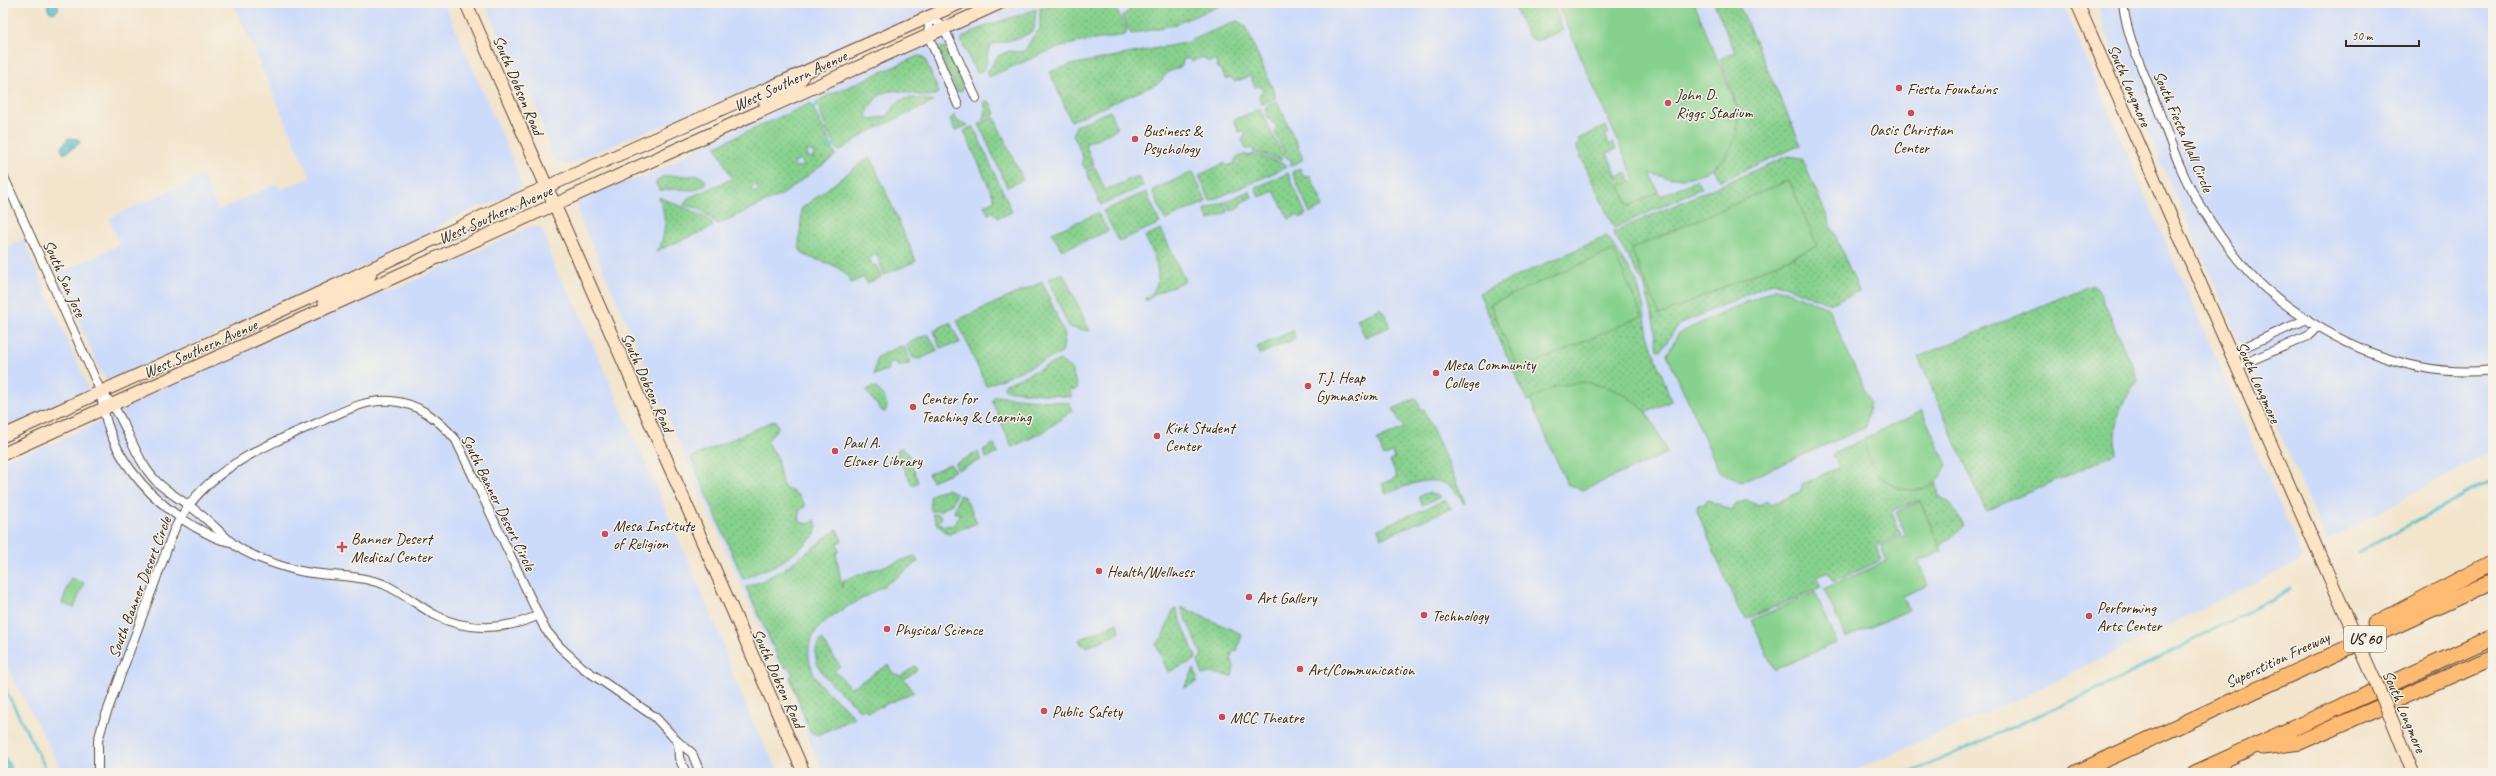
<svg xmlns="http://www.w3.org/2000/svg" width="2496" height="776" font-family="Caveat,sans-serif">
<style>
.built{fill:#cddbfa}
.green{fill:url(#green-dots);stroke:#607e56;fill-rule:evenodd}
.pitch{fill:#86d18d;stroke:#607e56}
.water{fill:url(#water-waves);stroke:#487676}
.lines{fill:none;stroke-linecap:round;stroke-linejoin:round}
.stream{stroke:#55c2cd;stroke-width:3}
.canal{stroke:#55c2cd;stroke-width:10}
.street-casing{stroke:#574638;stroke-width:10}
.secondary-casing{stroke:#574638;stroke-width:14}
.highway-casing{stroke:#574638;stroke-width:17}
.street{stroke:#fff;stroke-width:8}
.secondary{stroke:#ffe4c6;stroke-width:12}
.highway{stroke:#ffbb71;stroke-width:15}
.secondary-bridge-casing{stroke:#574638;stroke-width:14;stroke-linecap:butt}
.secondary-bridge{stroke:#ffe4c6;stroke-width:12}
.poi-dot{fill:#d1495b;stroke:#f7f3e8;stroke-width:1.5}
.labels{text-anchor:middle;stroke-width:3;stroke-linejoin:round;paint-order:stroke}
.shield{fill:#f7f3e8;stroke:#73665b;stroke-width:1}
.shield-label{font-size:15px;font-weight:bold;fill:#3b2a1e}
.street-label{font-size:16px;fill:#3b2a1e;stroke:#f7f3e8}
.poi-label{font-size:16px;fill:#3b2a1e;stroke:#f7f3e8;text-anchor:start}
</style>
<defs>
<pattern id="green-dots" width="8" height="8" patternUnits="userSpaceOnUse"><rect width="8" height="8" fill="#86d18d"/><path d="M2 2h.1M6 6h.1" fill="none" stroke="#6faa73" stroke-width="1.8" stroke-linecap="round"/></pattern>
<pattern id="water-waves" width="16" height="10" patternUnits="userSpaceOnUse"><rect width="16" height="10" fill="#55c2cd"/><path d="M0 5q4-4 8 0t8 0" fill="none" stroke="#489ea6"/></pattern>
</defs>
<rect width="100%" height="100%" fill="#f7f3e8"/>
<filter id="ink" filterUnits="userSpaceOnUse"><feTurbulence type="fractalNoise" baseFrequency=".025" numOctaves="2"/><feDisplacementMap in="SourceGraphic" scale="8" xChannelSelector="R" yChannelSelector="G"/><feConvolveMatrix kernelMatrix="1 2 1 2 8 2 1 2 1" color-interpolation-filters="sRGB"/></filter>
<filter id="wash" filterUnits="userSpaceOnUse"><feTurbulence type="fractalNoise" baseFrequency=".012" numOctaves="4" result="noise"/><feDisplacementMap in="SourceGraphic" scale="16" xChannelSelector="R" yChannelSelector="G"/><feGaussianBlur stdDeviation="0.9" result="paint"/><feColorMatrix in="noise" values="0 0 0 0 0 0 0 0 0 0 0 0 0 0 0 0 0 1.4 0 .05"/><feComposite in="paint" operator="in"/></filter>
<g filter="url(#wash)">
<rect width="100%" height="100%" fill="#f3e4cc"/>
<!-- built -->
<g class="built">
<path d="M233 3H444L518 172 521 186 516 195 510 198 479 207 450 219 430 234 329 283 114 381H109L101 373 58 274 120 245 109 218 202 176 218 210 277 184 280 190 310 177Z"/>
<path d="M485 3H947L692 117 641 133 568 165 558 162 552 156 535 101 521 83Z"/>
<path d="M1025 3H2062L2303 559 2037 690 1850 773H824L802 724 796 699 788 678 784 669 773 657 578 213V202L586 196 612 185 643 177 679 160 698 146 978 18 1007 11Z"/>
<path d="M2096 3H2493V450L2327 541 2110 45Z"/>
<path d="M532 226 540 227 545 235 553 265 576 305 720 634 734 678 760 737 780 773H63L3 659V459L47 446 88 427 137 400 357 299 404 285Z"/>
<path d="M23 239 88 387 84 395 3 431V249Z"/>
</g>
<!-- green -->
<g class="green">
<path d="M1053 3H1068L1069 6 1075 3H1113L1127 30 1125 35 1076 43 1051 50 988 77 987 72 998 56 1009 51 1021 52 1026 49 1032 38 1040 29V8Z"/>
<path d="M1132 3H1227L1173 25 1131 34 1122 16 1129 11Z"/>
<path d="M1513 3H1553L1563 30 1536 41 1527 35Z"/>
<path d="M1714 3H1738L1801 145 1720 181 1713 169C1750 131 1739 107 1721 64L1722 63 1720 59 1735 52Z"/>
<path d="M1036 9 1034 30 1022 37 991 45C984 55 992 69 976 73L961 40C966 30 1023 15 1036 9Z"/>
<path d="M1237 21 1245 26 1275 94V98L1262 104 1259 96 1263 90 1260 86 1255 87 1250 76 1235 82 1230 77 1225 79 1222 71 1217 67 1218 64 1215 60 1209 62 1203 57 1193 61 1187 58 1183 60 1182 66 1168 72 1159 83 1071 121 1050 72 1070 65 1184 43Z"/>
<path d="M941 47 945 48 963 88 961 91H957L939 51Z"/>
<path d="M918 56 924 57 939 93C917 106 886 68 866 115L869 119 886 117C892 113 893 107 898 102 904 96 926 98 933 102L866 133 840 151 838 150 828 133 816 101Z"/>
<path d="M984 101 990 102 995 114 982 120 986 112Z"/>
<path d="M1277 101 1302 155V160L1290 166 1292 161 1286 157 1275 133 1277 127C1272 121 1264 117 1266 106Z"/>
<path d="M811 103 836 155 783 194 718 224 698 208 684 205 688 198 732 179 716 146ZM808 150 814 152 813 158 806 156ZM799 159 804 166 795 167 794 164ZM755 184 759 190 754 193 750 188Z"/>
<path d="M1260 109 1283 156 1281 160 1254 152 1252 148 1246 149 1242 140 1246 134 1243 131 1239 132 1234 120Z"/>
<path d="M1110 111 1117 129 1085 144 1094 165 1085 169 1082 163 1083 157 1073 135 1076 126Z"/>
<path d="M954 115 958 122 968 125 955 131 950 119Z"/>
<path d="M994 117 1023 180 1007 187 979 124Z"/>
<path d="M973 126 1012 212 998 218 993 212 988 214 984 205 995 200 964 131Z"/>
<path d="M1606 126 1609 133 1605 136 1608 144 1613 143 1616 149 1607 153 1617 177 1627 173 1631 182 1621 186 1629 206 1658 192 1660 196 1697 180 1702 188 1614 228 1576 146 1580 143 1578 139Z"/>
<path d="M1245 154 1249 156 1253 154 1285 164 1287 167 1210 201 1199 175 1225 163 1228 166 1235 163V159Z"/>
<path d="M1788 156 1802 158 1859 291 1830 304 1774 282 1678 325 1661 351 1658 350 1652 313 1644 284 1613 232Z"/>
<path d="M871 158 916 261 884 275 877 254 869 258 873 266 876 265 881 277 867 283 864 277 851 283C839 256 805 264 800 249 797 240 803 222 801 209L865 160Z"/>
<path d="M1095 167 1105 190 1138 176 1143 186 1101 205 1086 171Z"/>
<path d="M1300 168 1304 177 1310 175 1324 207 1310 213 1292 172Z"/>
<path d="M1193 172 1206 202 1165 220 1152 190Z"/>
<path d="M1288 173 1306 215 1300 218 1298 215 1289 219 1274 191 1259 197 1255 188Z"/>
<path d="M699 175 705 180 706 184 694 190 672 189 661 191 656 185 657 180C666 172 687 178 699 175Z"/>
<path d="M1249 191 1252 197 1240 203 1241 206 1231 211 1226 201Z"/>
<path d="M1146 192 1160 223 1119 241 1103 211Z"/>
<path d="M659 197C677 206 696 209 712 223V227L656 251C668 235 666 215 659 197Z"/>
<path d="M1224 202 1228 212 1209 220 1204 210Z"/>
<path d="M1098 213 1108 231 1062 250 1052 233Z"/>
<path d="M1161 229 1185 281 1155 294 1146 301 1145 299C1169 284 1154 255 1145 236Z"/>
<path d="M1607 236 1636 280 1643 304 1648 335 1671 401 1646 413 1638 403 1527 401 1479 293Z"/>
<path d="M1063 273 1086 323 1090 331 1069 327 1048 279Z"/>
<path d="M1042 282 1065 335 1062 353 986 386 957 320Z"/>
<path d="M2091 285 2099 291 2138 380C2125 397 2115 416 2115 438 2115 444 2116 449 2116 454L1986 511 1918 357Z"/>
<path d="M1381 308 1389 322V327L1365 337 1357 319Z"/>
<path d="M950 322 960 343 940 348 934 331Z"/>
<path d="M1293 331 1295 339 1260 354 1257 347Z"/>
<path d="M928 334 938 351 919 359 913 358 907 346 908 343Z"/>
<path d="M901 346 904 347 910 359 909 364 898 366 896 362H890L889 369 874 375 877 357Z"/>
<path d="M1060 360 1071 369 1078 388 1074 390 1070 388 1071 397 1005 390 1004 385Z"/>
<path d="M872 387C881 389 886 399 887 407L885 412 882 411 866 391Z"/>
<path d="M995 396 1069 403 1072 411 1043 432 1012 447 992 401Z"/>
<path d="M1416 398 1421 410 1424 409 1465 502 1463 503C1446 467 1413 483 1386 494L1382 484 1397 477 1390 461 1395 459 1393 453 1384 456 1377 440 1404 428 1393 409Z"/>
<path d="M775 420 778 427 767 442 777 457 782 485 799 496 806 506 799 511 800 522 809 524 815 520 817 525 815 535 797 551 778 564 743 579 691 458Z"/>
<path d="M1866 438 1865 443C1870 453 1874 469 1881 477 1897 494 1918 491 1936 480L1939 497 1951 503 1963 526 1940 547 1919 500 1891 511 1901 535 1876 546 1882 560 1833 582 1828 572 1816 577 1821 587 1747 619 1740 613 1697 511 1698 504 1704 505 1708 500 1732 510 1736 504 1747 500 1759 506 1766 501 1771 505 1800 492 1803 484 1839 467 1833 454Z"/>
<path d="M994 444 998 453 986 458 983 450Z"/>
<path d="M902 448 907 451 918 482 913 486 897 455 898 449Z"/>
<path d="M978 452 981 460 958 470 955 464Z"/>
<path d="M950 464 955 471 932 481 928 474Z"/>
<path d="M947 489 956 493 952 504 943 508 942 511H931L930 497 935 492Z"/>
<path d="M1427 493 1441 497 1422 505 1419 496Z"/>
<path d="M959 495 965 497 977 523 949 534 938 526 932 514 940 515 942 518 938 522 944 526 955 525 960 513H954Z"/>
<path d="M1445 500 1451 508 1382 538 1378 529Z"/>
<path d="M837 529 842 541 837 542 839 552 836 553 842 588 843 580 915 556 918 562C902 573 886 585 869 595 837 613 792 630 815 676 823 694 844 701 854 718L818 735 810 732 790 677 793 675 789 667 786 668 779 660 746 587C783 575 807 551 837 529Z"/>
<path d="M1181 607 1242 634 1237 651H1233L1231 657 1234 667 1232 676 1209 673 1203 675 1198 662 1202 655Z"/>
<path d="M1176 609 1196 657 1195 660 1168 672 1156 644 1162 638 1173 610Z"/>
<path d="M1117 623 1120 630 1118 634 1086 647 1082 645 1079 640Z"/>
<path d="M822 639 840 666 834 670 851 688 888 665 893 673 901 676 915 666 917 670 904 679 914 692 868 712 865 709 860 711C848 695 798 666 822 639Z"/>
<path d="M1194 669 1198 678 1196 679 1197 682 1184 688Z"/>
</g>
<!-- pitch -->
<g class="pitch">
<path d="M1557 3H1694L1737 107C1745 160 1697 191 1650 173L1658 192 1629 206 1620 186 1635 180Z"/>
<path d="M1789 180 1817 246 1660 315 1631 249Z"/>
<path d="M1613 250 1642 316 1519 370 1490 304Z"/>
<path d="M1777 288 1828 308 1870 402 1866 427 1742 482 1720 473 1667 354 1679 333Z"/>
<path d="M1585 382C1634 392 1649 407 1667 453L1583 490 1567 484 1530 400 1556 386Z"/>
<path d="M1922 411 1947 465C1944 469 1942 475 1939 478 1917 502 1882 487 1871 462 1867 453 1864 448 1866 438Z"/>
<path d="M1920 501 1942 551 1918 561 1928 585 1903 596 1909 610 1846 638 1824 589 1887 561 1881 546 1906 535 1896 512Z"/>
<path d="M71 578 84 583 74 608 62 603Z"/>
<path d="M1815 592 1837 642 1774 670 1752 620Z"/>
</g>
<!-- water -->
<g class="water">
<circle cx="53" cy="7" r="5.5"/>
<path d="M68 138 78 139 80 143 64 154 61 149Z"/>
</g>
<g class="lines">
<!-- stream -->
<g class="stream">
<path d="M811 109 817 105"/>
<path d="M827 149 835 145"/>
<path d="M2359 552 2493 479"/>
<path d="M3 685 48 773"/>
<path d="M1910 773 2113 682 2291 589"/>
</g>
<!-- canal -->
<path class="canal" d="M3 761 9 773"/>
</g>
</g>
<g filter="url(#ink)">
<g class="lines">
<defs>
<g id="street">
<path d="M2123 3C2127 39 2144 73 2157 106 2169 137 2179 170 2196 198 2213 227 2240 267 2266 289 2327 341 2410 380 2493 370"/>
<path d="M930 16 928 35 958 105"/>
<path d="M930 16 944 28 976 98"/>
<path d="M3 175 101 392C106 451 146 498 195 527 208 534 217 540 231 542"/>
<path d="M2229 354 2307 319"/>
<path d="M2236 367 2308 336 2317 327"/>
<path d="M101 392C129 418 131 457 158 483 169 493 183 501 195 510 208 520 219 531 231 542 245 555 282 567 300 571 328 577 356 574 383 584 402 592 417 605 435 615 467 632 505 630 537 616"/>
<path d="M678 742 679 758 686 773"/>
<path d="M98 773V741L103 723 174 530C201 471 266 445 322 421 344 411 366 399 391 401 419 403 439 420 456 440L545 629 560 647 583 668 655 717 678 742 692 753 700 773"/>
</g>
<g id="secondary">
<path d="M466 3 804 773"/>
<path d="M2077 3 2343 608"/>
<path d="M764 100 796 85 802 78 803 73"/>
<path d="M324 301 366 280 370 275 371 269"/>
<path d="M3 436 311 297 517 200 960 3"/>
<path d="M3 454 1000 3"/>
<path d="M2392 720 2413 773"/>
</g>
<g id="highway">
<path d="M2375 624 2493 562"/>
<path d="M2263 747 2300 742 2493 657"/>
<path d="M2076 773 2493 581"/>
<path d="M2195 773 2493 637"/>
</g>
</defs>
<!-- street casing -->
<use href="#street" class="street-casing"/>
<!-- secondary casing -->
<use href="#secondary" class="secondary-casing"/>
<!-- highway casing -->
<use href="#highway" class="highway-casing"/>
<!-- street -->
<use href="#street" class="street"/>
<!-- secondary -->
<use href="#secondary" class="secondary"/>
<!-- highway -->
<use href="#highway" class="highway"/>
<defs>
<path id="secondary-bridge" d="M2343 608 2392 720"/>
</defs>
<!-- secondary-bridge casing -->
<use href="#secondary-bridge" class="secondary-bridge-casing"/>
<!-- secondary-bridge -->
<use href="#secondary-bridge" class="secondary-bridge"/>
</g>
</g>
<!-- markers -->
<g class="poi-dot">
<circle cx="1899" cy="88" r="4"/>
<circle cx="1668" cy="103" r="4"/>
<circle cx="1911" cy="113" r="4"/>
<circle cx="1135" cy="139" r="4"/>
<circle cx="1436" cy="373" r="4"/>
<circle cx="1308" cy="386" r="4"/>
<circle cx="913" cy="407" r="4"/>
<circle cx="1157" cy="436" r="4"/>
<circle cx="835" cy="451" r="4"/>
<circle cx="605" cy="534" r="4"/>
<path d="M340 541h4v4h4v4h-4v4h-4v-4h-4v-4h4z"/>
<circle cx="1099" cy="571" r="4"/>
<circle cx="1249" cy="597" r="4"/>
<circle cx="1424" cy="615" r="4"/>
<circle cx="2089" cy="616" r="4"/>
<circle cx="887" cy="629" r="4"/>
<circle cx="1300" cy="669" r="4"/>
<circle cx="1044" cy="711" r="4"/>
<circle cx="1222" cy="717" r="4"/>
</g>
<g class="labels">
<!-- shield labels -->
<rect class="shield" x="2344" y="626" width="42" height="26" rx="3"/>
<g class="shield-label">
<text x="2365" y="644">US 60</text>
</g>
<!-- street labels -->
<g class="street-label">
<text transform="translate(790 80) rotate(-25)" y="6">West Southern Avenue</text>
<text transform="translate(519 85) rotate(67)" y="6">South Dobson Road</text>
<text transform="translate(2130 85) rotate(67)" y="6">South Longmore</text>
<text transform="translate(2184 131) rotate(67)" y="6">South Fiesta Mall Circle</text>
<text transform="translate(495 214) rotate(-24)" y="6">West Southern Avenue</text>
<text transform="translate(65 278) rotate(66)" y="6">South San Jose</text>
<text transform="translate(200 348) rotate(-24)" y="6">West Southern Avenue</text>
<text transform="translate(648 382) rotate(66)" y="6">South Dobson Road</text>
<text transform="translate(2259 382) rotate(66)" y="6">South Longmore</text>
<text transform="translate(499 502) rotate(64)" y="6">South Banner Desert Circle</text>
<text transform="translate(139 587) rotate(-69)" y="6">South Banner Desert Circle</text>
<text transform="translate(2277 659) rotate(-25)" y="6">Superstition Freeway</text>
<text transform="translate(779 678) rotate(66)" y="6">South Dobson Road</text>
<text transform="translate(2405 711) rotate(67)" y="6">South Longmore</text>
</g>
<!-- poi labels -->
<g class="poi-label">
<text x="1907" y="94">Fiesta Fountains</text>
<text x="1676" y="100">John D.<tspan x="1676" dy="18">Riggs Stadium</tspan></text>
<text x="1911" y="135" text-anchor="middle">Oasis Christian<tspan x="1911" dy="18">Center</tspan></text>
<text x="1143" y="136">Business &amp;<tspan x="1143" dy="18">Psychology</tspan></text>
<text x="1444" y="370">Mesa Community<tspan x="1444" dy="18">College</tspan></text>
<text x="1316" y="383">T.J. Heap<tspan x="1316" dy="18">Gymnasium</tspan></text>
<text x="921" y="404">Center for<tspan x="921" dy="18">Teaching &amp; Learning</tspan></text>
<text x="1165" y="433">Kirk Student<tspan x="1165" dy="18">Center</tspan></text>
<text x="843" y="448">Paul A.<tspan x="843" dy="18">Elsner Library</tspan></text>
<text x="613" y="531">Mesa Institute<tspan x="613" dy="18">of Religion</tspan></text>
<text x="351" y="544">Banner Desert<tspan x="351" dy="18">Medical Center</tspan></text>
<text x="1107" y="577">Health/Wellness</text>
<text x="1257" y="603">Art Gallery</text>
<text x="2097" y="613">Performing<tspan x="2097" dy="18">Arts Center</tspan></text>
<text x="1432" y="621">Technology</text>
<text x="895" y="635">Physical Science</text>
<text x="1308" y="675">Art/Communication</text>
<text x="1052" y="717">Public Safety</text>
<text x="1230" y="723">MCC Theatre</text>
</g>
</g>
<!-- margin -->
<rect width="2496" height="776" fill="none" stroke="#f7f3e8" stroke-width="16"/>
<!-- scale -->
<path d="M2346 40v6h73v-6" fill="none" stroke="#3b2a1e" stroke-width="2"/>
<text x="2352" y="40" font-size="12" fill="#3b2a1e" stroke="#f7f3e8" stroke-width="3" paint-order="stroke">50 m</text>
</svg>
